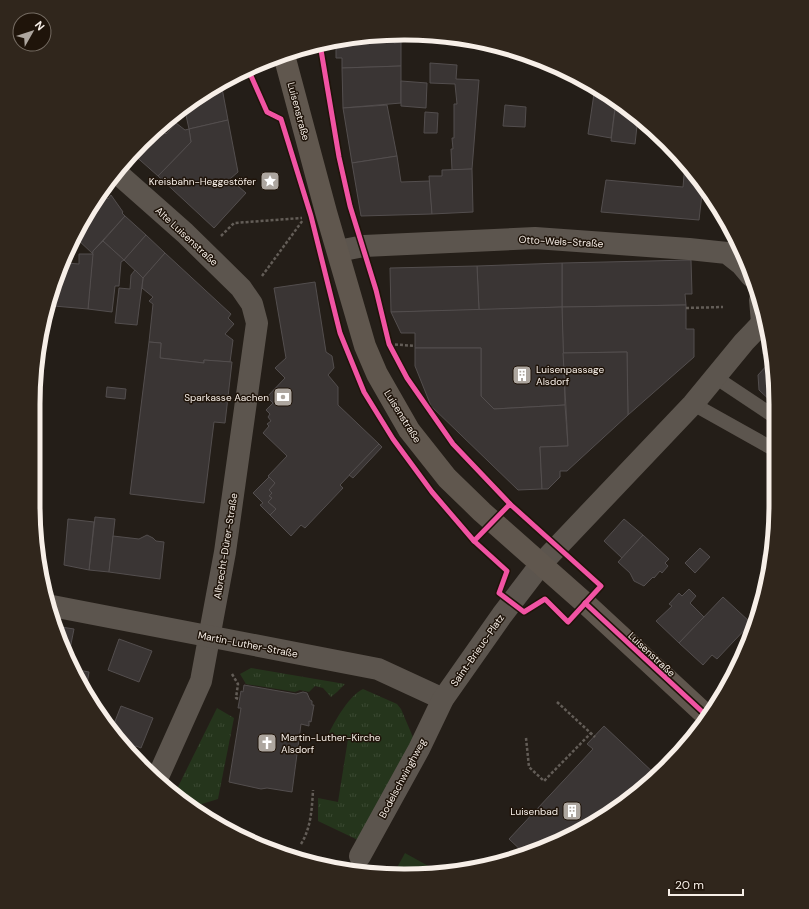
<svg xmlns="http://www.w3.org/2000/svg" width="809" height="909" font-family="'DM Sans',sans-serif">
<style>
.grass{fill:url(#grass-tufts)}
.pitch{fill:#25351c}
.building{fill:#3a3534;stroke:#534e4e}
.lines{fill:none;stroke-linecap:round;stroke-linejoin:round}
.path{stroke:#635d57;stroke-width:2.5;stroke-dasharray:3 2;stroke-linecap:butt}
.lane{stroke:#5c554e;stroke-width:14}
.street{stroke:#5c554e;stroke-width:22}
.secondary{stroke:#60574e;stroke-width:22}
.cycleway-casing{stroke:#1f140a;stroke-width:8}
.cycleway{stroke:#f153a3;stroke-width:5}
.labels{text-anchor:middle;stroke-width:3;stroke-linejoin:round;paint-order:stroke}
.street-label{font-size:10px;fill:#f7efe8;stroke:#1f140a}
.poi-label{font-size:10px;fill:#f7efe8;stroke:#1f140a;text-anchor:end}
.rim{fill:none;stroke:#f7efe8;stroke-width:5}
</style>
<defs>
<pattern id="grass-tufts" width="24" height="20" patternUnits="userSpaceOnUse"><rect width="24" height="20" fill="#25351c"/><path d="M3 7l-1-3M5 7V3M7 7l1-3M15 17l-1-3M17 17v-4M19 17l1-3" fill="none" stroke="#3b4932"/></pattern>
</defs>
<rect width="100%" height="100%" fill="#241e18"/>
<!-- grass -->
<g class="grass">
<path d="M251 668 345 684 337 692 331 697 323 688 315 686 309 692 300 690 295 692 246 684 240 674Z"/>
<path d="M363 689 397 704 401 709 415 742 360 841 318 821V798L338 802 348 739 329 733C336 719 349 696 363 689Z"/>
<path d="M217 708 234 718 218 799 192 807 174 795Z"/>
</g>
<!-- pitch -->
<path class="pitch" d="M405 853 441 873 429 875 394 873Z"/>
<!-- building -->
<g class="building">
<path d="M380 34H394V43L401 42V66L342 68V58H336V41Z"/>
<path d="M430 63 457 65 456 79 479 80 472 169 452 170 451 149H453L452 138H454V104H457L455 84 430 83Z"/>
<path d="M401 66V103L343 108 342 68Z"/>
<path d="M401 81 427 83 426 108 401 106Z"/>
<path d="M222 83V88L209 90Z"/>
<path d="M595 87 597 88 616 101 611 138 588 134Z"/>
<path d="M222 88 228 120 189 129 184 106 209 90Z"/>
<path d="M616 101 638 117 635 144 611 141Z"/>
<path d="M387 105 397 156 352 163 343 108Z"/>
<path d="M505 105 526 107 525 127 503 126Z"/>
<path d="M425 112 438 113 437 133H424Z"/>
<path d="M228 120 238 172 230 179 246 193 214 228 158 176 191 142 189 129Z"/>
<path d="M176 123 185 130 189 129 191 142 158 176 132 153 159 127 166 134Z"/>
<path d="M397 156 401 182 430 181 432 214 361 216 352 163Z"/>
<path d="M685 164 699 178 703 185 699 220 601 212 606 180 683 187Z"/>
<path d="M472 169 473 212 432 214 429 176H442V170Z"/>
<path d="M101 193 108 199 111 195 123 212 122 213 125 216 93 251V254L76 238 83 219Z"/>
<path d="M125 216 146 235 124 260 103 241Z"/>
<path d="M146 235 165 253 143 278 124 260Z"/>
<path d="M103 241 124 260 121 262 119 286H115L112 312 88 309 93 251Z"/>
<path d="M165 253 231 314 228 318 234 324 225 334 233 340 230 362 204 360V363L160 358 161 343 149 342 153 304 149 301 153 297 142 288 143 278Z"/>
<path d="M79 254H93L88 309 54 306 55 292 66 263 79 264Z"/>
<path d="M691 260 692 294H685L686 305 562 307V263Z"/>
<path d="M562 263V307L479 310 477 266Z"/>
<path d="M477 266 479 310 391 312 390 268Z"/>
<path d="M135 270 143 278 137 325 115 323 119 288 130 289 131 275Z"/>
<path d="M315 282 326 352 332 356 334 368 328 375 338 387V405L379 444 340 485 343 488 305 528 301 525 291 536 270 515 276 509 268 502 272 498 269 496 272 493 269 490 275 483 268 476 287 456 263 433 269 426 267 424 271 421 268 417 270 414 266 410 273 403 267 397 285 378 275 368 286 358 274 288Z"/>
<path d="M686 305V329H694V357L628 415 627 352 563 353 562 307Z"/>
<path d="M562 307 565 405 494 409 481 396V348H415V333H401L391 312Z"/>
<path d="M149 342 161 343 160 358 204 363V360L232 362 225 423 214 422 204 503 130 494Z"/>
<path d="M415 348H481V396L494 409 565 405 568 446 540 447 542 489 518 490 431 406 415 366Z"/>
<path d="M627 352 628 415 567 471H560V477L548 489H542L540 447 568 446 563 353Z"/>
<path d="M772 361 775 380V405L759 390 758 375 769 363Z"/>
<path d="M107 387 126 389 125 399 106 397Z"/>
<path d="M379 444 382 447 353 478 349 475Z"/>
<path d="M269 477 275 483 269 490 272 493 269 496 272 498 268 502 276 509 270 515 260 505 263 503 253 493Z"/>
<path d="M34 508 41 510 39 547Z"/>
<path d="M95 517 115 519 109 572 89 570Z"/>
<path d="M68 519 94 522 89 570 64 565Z"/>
<path d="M624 519 643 535 622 558 604 541Z"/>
<path d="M147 535 153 538 156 541 164 542 160 579 109 572 113 536 139 539Z"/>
<path d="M643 535 669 559 665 563 668 566 662 573 660 571 654 578 653 577 644 586 634 581 630 573 618 562Z"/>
<path d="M700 548 710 557 695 573 685 563Z"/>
<path d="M689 589 696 596 690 603 704 617 679 643 656 621 672 606 669 604 679 593 682 596Z"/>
<path d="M723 597 751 623 717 659 712 655 703 665 679 643Z"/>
<path d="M761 608 755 622 751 618Z"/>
<path d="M55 626 74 629 68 659Z"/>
<path d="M119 639 152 651 139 682 108 670Z"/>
<path d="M739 665 738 669 727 687 723 683Z"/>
<path d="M71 669 78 670 77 677Z"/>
<path d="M78 670 89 672 86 690 77 677Z"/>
<path d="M244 685 296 694 303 692 307 693 310 700 312 701V705H314L311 722 309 721V726L301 724 292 792 267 788 261 789 229 782 240 714 241 708H238L241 691 243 692Z"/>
<path d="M121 706 153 718 141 748 136 746 134 751 124 748 122 744 123 741 119 740 112 729Z"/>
<path d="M604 726 657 776 649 784 569 838 525 854 509 839 593 749 587 744Z"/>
<path d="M274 846 303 860 272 851Z"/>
</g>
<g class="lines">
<!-- path -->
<g class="path">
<path d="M727 230 728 224"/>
<path d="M221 236 234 223 302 218"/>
<path d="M262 276 303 220"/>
<path d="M686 308 723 307"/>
<path d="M390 344 415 346"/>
<path d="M232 674 238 684 236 698 239 699"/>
<path d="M557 702 595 737"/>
<path d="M526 738 529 767 544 781 591 733"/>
<path d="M301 844C311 828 312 808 313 790"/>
</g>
<!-- lane -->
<g class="lane">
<path d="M715 377 775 417"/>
<path d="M693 404 775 450"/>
</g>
<!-- street -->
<g class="street">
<path d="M116 172 185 233 241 288 252 304 257 323 225 552 201 681 157 779"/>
<path d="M338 251 364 246 535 238 689 249 727 253 741 264 751 276"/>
<path d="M760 300 762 322"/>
<path d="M47 605 378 669 443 699"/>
<path d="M360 856 419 749 443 699 502 615 541 564 693 404 744 342 765 320"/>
</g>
<!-- secondary -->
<path class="secondary" d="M284 55 326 212 365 346 377 374 409 430 447 478 482 512 585 603 708 717"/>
<defs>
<g id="cycleway">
<path d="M320 44 339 157 350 206 376 290 389 344 407 378 453 444 510 504"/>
<path d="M248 69 267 112 281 119 311 216 340 333 364 392 393 439 432 492 474 541"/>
<path d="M510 504 601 586 568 622 545 599 524 612 499 593 507 571 474 541Z"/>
<path d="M585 603 708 717"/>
</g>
</defs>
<!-- cycleway casing -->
<use href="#cycleway" class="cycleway-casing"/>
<!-- cycleway -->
<use href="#cycleway" class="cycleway"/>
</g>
<!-- icons -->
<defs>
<symbol id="sight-square" viewBox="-11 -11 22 22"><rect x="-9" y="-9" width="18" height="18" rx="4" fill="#ada69f" stroke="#1f140a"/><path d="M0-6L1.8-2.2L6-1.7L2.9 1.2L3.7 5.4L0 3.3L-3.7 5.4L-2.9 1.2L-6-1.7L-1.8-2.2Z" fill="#fff"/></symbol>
<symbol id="building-square" viewBox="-11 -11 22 22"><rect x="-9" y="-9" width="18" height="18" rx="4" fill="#ada69f" stroke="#1f140a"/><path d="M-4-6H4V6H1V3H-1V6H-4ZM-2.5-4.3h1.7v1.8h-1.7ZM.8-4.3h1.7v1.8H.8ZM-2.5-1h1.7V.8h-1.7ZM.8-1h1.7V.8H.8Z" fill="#fff"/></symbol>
<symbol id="bank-square" viewBox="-11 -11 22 22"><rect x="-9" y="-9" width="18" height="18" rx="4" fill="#ada69f" stroke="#1f140a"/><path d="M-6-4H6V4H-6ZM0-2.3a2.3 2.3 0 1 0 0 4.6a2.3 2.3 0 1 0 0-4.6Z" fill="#fff"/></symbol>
<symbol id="church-square" viewBox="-11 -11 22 22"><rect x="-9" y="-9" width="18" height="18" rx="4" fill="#ada69f" stroke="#1f140a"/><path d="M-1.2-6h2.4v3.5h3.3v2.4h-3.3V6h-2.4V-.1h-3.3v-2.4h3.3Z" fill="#fff"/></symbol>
</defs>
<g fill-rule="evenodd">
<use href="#sight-square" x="259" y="170" width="22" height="22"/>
<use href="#building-square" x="511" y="364" width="22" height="22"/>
<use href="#bank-square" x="272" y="386" width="22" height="22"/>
<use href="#church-square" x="256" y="732" width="22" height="22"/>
<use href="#building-square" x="561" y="800" width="22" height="22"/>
</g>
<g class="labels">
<!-- street labels -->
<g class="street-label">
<text transform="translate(299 111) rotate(75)" y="4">Luisenstraße</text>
<text transform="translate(187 236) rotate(43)" y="4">Alte Luisenstraße</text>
<text transform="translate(561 241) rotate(3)" y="4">Otto-Wels-Straße</text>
<text transform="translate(403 416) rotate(58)" y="4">Luisenstraße</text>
<text transform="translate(225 546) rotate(-81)" y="4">Albrecht-Dürer-Straße</text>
<text transform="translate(248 644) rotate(11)" y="4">Martin-Luther-Straße</text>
<text transform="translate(477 650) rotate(-55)" y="4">Saint-Brieuc-Platz</text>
<text transform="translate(652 654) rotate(43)" y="4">Luisenstraße</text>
<text transform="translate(402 778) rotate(-62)" y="4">Bodelschwinghweg</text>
</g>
<!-- poi labels -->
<g class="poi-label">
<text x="256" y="185">Kreisbahn-Heggestöfer</text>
<text x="536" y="373" text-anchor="start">Luisenpassage<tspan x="536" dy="12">Alsdorf</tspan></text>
<text x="269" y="401">Sparkasse Aachen</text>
<text x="281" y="741" text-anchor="start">Martin-Luther-Kirche<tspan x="281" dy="12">Alsdorf</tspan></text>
<text x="558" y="815">Luisenbad</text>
</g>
</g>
<!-- crop -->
<path d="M0 0H809V909H0ZM404 40H405A364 364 0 0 1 769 404V505A364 364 0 0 1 405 869H404A364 364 0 0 1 40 505V404A364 364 0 0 1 404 40Z" fill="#30261c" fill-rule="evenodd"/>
<path class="rim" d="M404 40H405A364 364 0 0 1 769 404V505A364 364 0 0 1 405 869H404A364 364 0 0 1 40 505V404A364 364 0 0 1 404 40Z"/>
<!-- north arrow -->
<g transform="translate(32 32) rotate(51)"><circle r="19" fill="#1f140a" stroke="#756c63"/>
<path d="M0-3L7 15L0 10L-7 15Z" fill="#ada69f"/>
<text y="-6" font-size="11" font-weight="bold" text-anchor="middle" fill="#f7efe8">N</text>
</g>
<!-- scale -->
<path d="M669 889v6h74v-6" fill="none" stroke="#f7efe8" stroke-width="2"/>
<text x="675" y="889" font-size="12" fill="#f7efe8" stroke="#1f140a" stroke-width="3" paint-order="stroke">20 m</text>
</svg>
